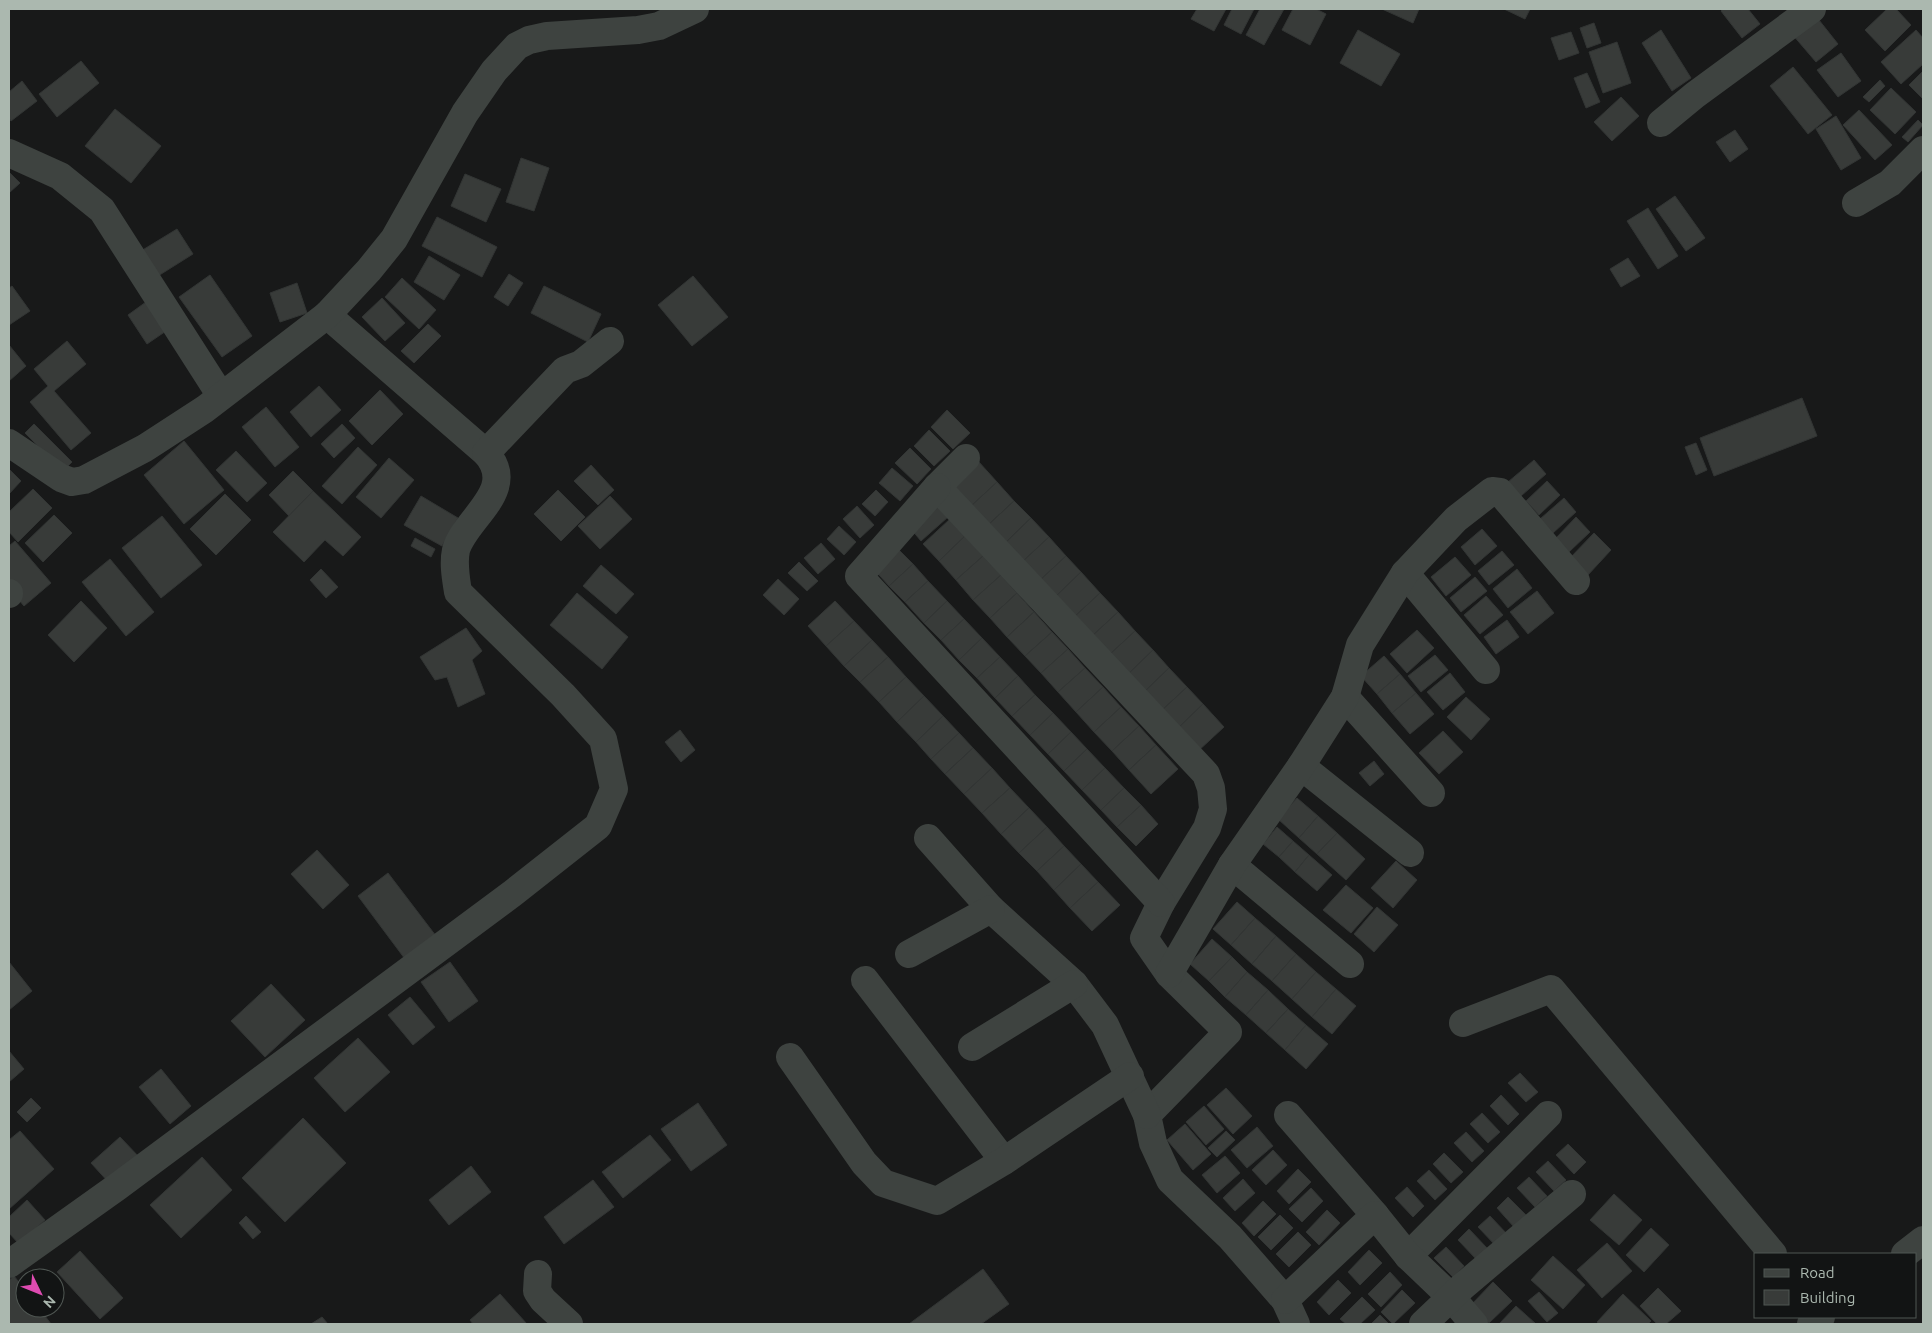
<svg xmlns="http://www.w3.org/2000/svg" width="1932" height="1333" font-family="Ubuntu,sans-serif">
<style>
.building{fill:#383b39;stroke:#323534}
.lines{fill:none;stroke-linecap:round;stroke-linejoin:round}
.minor{stroke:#3e4340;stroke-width:28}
</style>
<rect width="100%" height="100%" fill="#181919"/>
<!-- building -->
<g class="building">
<path d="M1197 9H1226L1214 31 1191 19Z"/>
<path d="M1232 9H1254L1241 34 1224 25Z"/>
<path d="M1260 9H1284L1264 45 1246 35Z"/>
<path d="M1293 9H1316L1326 14 1310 45 1282 30Z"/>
<path d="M1382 9H1419L1413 23Z"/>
<path d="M1504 9H1530L1525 19Z"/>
<path d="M1723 9H1748L1760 24 1742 38 1721 11Z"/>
<path d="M1887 9H1896L1911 25 1885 51 1865 30Z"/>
<path d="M1815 15 1838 44 1816 62 1792 34Z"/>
<path d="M1594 23 1601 43 1587 48 1580 28Z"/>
<path d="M1358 30 1400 54 1381 86 1340 63Z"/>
<path d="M1661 30 1691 78 1672 91 1642 43Z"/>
<path d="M1916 30 1923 38V64L1901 84 1881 62Z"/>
<path d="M1571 32 1579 53 1559 60 1551 38Z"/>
<path d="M1617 42 1631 83 1603 93 1589 52Z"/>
<path d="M1841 53 1861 81 1838 97 1817 70Z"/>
<path d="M81 61 99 83 57 117 39 94Z"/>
<path d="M1793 67 1832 115 1808 134 1770 86Z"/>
<path d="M1923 71V99L1909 85Z"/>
<path d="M1587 73 1600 102 1586 108 1574 78Z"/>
<path d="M1880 80 1885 86 1869 102 1863 97Z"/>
<path d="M22 81 37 101 11 121 9 118V92Z"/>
<path d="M1891 88 1916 112 1895 134 1870 110Z"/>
<path d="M1621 97 1639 116 1612 141 1594 122Z"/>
<path d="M115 109 161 146 131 183 85 146Z"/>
<path d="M1859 110 1892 145 1875 160 1843 125Z"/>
<path d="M1836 116 1861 158 1841 170 1816 129Z"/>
<path d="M1918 120 1923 125 1908 142 1902 137Z"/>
<path d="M1735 130 1748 149 1730 162 1716 142Z"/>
<path d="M521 158 549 168 534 211 506 202Z"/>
<path d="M9 172 20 183 9 193Z"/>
<path d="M465 174 501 189 486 222 451 206Z"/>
<path d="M1675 196 1705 238 1686 251 1656 209Z"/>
<path d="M1648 208 1678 256 1658 269 1627 221Z"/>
<path d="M437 217 497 247 482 277 422 246Z"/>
<path d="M177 229 193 254 158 276 141 251Z"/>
<path d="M429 256 460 275 444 300 414 282Z"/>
<path d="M1628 258 1640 276 1621 287 1610 269Z"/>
<path d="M509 274 523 283 508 306 494 297Z"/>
<path d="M210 275 252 336 222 357 179 297Z"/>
<path d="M693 276 728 317 692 346 658 305Z"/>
<path d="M402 278 436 310 419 329 385 297Z"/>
<path d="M297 283 307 313 280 322 270 293Z"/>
<path d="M12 286 30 311 9 325V288Z"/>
<path d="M544 286 601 314 588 342 531 313Z"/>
<path d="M382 298 405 323 385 341 362 317Z"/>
<path d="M146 302 166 331 147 344 128 315Z"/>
<path d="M428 324 441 336 414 363 401 351Z"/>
<path d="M67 341 86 364 54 391 91 433 71 450 30 402 48 386 34 369Z"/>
<path d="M9 345 26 366 9 381Z"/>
<path d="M319 386 341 410 311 437 290 412Z"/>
<path d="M380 390 403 414 372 445 349 421Z"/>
<path d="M1802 398 1817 436 1714 476 1700 438Z"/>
<path d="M266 407 299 447 275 467 242 427Z"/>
<path d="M947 410 970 433 953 449 931 427Z"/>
<path d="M34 424 72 462 63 471 25 433Z"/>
<path d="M342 424 355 438 334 458 321 444Z"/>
<path d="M929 430 950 451 934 466 914 446Z"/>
<path d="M184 441 224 490 184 524 144 475Z"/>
<path d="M1696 443 1707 470 1696 475 1685 447Z"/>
<path d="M358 447 377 465 342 504 322 486Z"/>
<path d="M910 448 931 469 917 484 895 463Z"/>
<path d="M236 451 267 483 247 502 216 470Z"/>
<path d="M389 458 414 480 381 518 356 497Z"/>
<path d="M1534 460 1546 474 1521 496 1508 482Z"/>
<path d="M978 461 997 482 970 507 950 486Z"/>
<path d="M591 465 614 490 598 505 574 481Z"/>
<path d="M892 468 913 486 900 501 879 483Z"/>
<path d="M9 469 21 481 9 494Z"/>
<path d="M293 471 313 491 289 516 269 495Z"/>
<path d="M1547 481 1560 495 1539 515 1526 501Z"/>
<path d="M997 482 1014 501 987 526 970 507Z"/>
<path d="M33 489 52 508 18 542 9 532V512Z"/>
<path d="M558 490 585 517 561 541 534 514Z"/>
<path d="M876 490 888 502 875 516 862 504Z"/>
<path d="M313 491 361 537 343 556 325 540 304 562 273 532Z"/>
<path d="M225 494 251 520 216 555 190 529Z"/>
<path d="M421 496 458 518 442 546 404 525Z"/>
<path d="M610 496 632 519 600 549 578 526Z"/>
<path d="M1564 498 1576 512 1553 533 1540 519Z"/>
<path d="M932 499 948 517 921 541 906 523Z"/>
<path d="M1014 501 1031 518 1004 544 987 526Z"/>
<path d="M857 506 874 525 860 538 843 519Z"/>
<path d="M54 515 72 533 43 562 25 543Z"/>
<path d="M162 516 202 565 161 598 122 548Z"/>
<path d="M1576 517 1590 532 1569 552 1556 538Z"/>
<path d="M1031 518 1049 537 1021 563 1004 544Z"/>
<path d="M950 519 965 536 939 561 923 544Z"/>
<path d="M839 526 856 542 844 555 827 539Z"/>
<path d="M1482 529 1497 546 1475 565 1461 547Z"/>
<path d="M1594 533 1611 550 1587 576 1569 559Z"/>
<path d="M965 536 983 556 956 580 939 561Z"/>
<path d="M1049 537 1066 556 1038 582 1021 563Z"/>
<path d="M415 538 435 549 431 557 411 546Z"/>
<path d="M15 541 51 583 24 606 9 588V546Z"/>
<path d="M821 543 835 559 818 574 804 558Z"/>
<path d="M894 545 913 564 889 586 871 566Z"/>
<path d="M1502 551 1514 565 1489 585 1478 571Z"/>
<path d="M983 556 1001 575 973 600 956 580Z"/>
<path d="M1066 556 1081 572 1054 598 1038 582Z"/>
<path d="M1455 557 1471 575 1446 596 1431 577Z"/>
<path d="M110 559 154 612 126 636 82 582Z"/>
<path d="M799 562 818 581 807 591 788 573Z"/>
<path d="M913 564 928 581 905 602 889 586Z"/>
<path d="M601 565 634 594 616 614 583 586Z"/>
<path d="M321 569 338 587 326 598 310 580Z"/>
<path d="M1517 569 1532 588 1508 608 1493 589Z"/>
<path d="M1081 572 1100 593 1073 618 1054 598Z"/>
<path d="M1001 575 1017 593 990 618 973 600Z"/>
<path d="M1475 577 1487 591 1461 612 1450 598Z"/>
<path d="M778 579 799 599 784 615 763 595Z"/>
<path d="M928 581 947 601 924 623 905 602Z"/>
<path d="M1537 591 1554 613 1528 634 1510 612Z"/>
<path d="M577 593 628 637 602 669 550 625Z"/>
<path d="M1017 593 1034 612 1007 637 990 618Z"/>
<path d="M1100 593 1118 612 1091 637 1073 618Z"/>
<path d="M1486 596 1503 615 1480 634 1464 615Z"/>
<path d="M81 601 107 628 74 662 48 635Z"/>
<path d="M835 601 854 621 826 646 808 626Z"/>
<path d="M947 601 964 619 941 640 924 623Z"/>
<path d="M1034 612 1052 632 1025 656 1007 637Z"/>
<path d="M1118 612 1135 631 1108 656 1091 637Z"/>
<path d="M964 619 982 638 959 660 941 640Z"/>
<path d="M1507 620 1519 637 1496 654 1484 637Z"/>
<path d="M854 621 872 640 844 666 826 646Z"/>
<path d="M466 628 482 651 472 660 485 694 458 707 447 677 435 680 420 657Z"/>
<path d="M1417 630 1434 648 1407 673 1390 654Z"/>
<path d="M1135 631 1153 650 1126 676 1108 656Z"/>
<path d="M1052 632 1068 649 1041 673 1025 656Z"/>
<path d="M982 638 1000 657 977 678 959 660Z"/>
<path d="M872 640 888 657 860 682 844 666Z"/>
<path d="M1068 649 1085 668 1058 692 1041 673Z"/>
<path d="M1153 650 1169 668 1142 694 1126 676Z"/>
<path d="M1435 655 1448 670 1421 692 1408 676Z"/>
<path d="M1384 656 1400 674 1377 694 1361 676Z"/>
<path d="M888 657 906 677 879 702 860 682Z"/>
<path d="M1000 657 1018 676 995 698 977 678Z"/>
<path d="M1085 668 1103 687 1076 712 1058 692Z"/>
<path d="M1169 668 1187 687 1160 712 1142 694Z"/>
<path d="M1450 673 1465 692 1443 710 1427 692Z"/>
<path d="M1400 674 1416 693 1392 713 1377 694Z"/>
<path d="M1018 676 1035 695 1012 716 995 698Z"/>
<path d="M906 677 924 696 897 722 879 702Z"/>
<path d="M1103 687 1121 707 1094 732 1076 712Z"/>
<path d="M1187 687 1203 704 1176 730 1160 712Z"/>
<path d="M1416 693 1434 714 1410 734 1392 713Z"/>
<path d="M1035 695 1053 713 1030 735 1012 716Z"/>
<path d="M924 696 943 716 916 742 897 722Z"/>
<path d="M1466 697 1490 719 1471 740 1447 717Z"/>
<path d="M1203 704 1224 727 1197 752 1176 730Z"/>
<path d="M1121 707 1139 726 1112 751 1094 732Z"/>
<path d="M1053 713 1071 732 1048 754 1030 735Z"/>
<path d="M943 716 959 733 931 759 916 742Z"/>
<path d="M1139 726 1156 745 1129 770 1112 751Z"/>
<path d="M680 730 695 750 681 762 665 742Z"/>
<path d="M1443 731 1463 752 1439 774 1419 753Z"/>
<path d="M1071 732 1087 749 1064 771 1048 754Z"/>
<path d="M959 733 973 748 945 774 931 759Z"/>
<path d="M1156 745 1178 769 1151 794 1129 770Z"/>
<path d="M973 748 992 768 964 794 945 774Z"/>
<path d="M1087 749 1105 768 1082 790 1064 771Z"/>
<path d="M1374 761 1384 774 1370 786 1359 773Z"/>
<path d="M992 768 1010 788 982 813 964 794Z"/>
<path d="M1105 768 1124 788 1101 810 1082 790Z"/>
<path d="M1010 788 1029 808 1001 834 982 813Z"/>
<path d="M1124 788 1141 805 1117 827 1101 810Z"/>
<path d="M1297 798 1318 816 1299 838 1278 819Z"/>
<path d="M1141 805 1158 824 1136 846 1117 827Z"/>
<path d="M1029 808 1047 827 1019 853 1001 834Z"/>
<path d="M1318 816 1337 833 1317 854 1299 838Z"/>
<path d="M1047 827 1064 846 1037 871 1019 853Z"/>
<path d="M1277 827 1293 841 1279 857 1263 844Z"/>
<path d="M1337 833 1365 859 1346 880 1317 854Z"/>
<path d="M1293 841 1309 855 1295 872 1279 857Z"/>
<path d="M1064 846 1081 864 1054 890 1037 871Z"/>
<path d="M317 850 349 885 323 909 291 874Z"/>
<path d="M1309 855 1332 875 1317 891 1295 872Z"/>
<path d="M1396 861 1417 880 1393 908 1371 888Z"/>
<path d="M1081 864 1098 882 1070 908 1054 890Z"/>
<path d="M388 873 436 936 405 959 358 896Z"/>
<path d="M1098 882 1120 905 1092 931 1070 908Z"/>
<path d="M1346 885 1373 908 1351 933 1323 910Z"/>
<path d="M1237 902 1255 918 1231 945 1213 929Z"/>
<path d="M1377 907 1398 925 1374 952 1354 934Z"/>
<path d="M1255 918 1276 936 1252 964 1231 945Z"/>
<path d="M1276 936 1296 954 1272 981 1252 964Z"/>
<path d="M1212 939 1232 957 1209 981 1190 964Z"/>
<path d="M1296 954 1316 972 1292 999 1272 981Z"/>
<path d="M1232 957 1247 972 1225 997 1209 981Z"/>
<path d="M9 962 32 991 9 1010Z"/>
<path d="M450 962 478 1001 449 1022 421 982Z"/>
<path d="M1247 972 1268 990 1246 1015 1225 997Z"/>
<path d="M1316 972 1336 989 1312 1017 1292 999Z"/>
<path d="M271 984 305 1020 265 1057 231 1021Z"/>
<path d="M1336 989 1356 1006 1332 1034 1312 1017Z"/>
<path d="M1268 990 1288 1009 1266 1033 1246 1015Z"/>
<path d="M410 997 435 1027 413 1045 388 1015Z"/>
<path d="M1288 1009 1306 1025 1285 1050 1266 1033Z"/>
<path d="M1306 1025 1328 1044 1306 1069 1285 1050Z"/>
<path d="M358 1038 390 1072 345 1112 314 1078Z"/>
<path d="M9 1051 24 1069 9 1082Z"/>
<path d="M161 1069 191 1106 170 1124 139 1087Z"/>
<path d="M1520 1073 1538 1092 1526 1102 1508 1083Z"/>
<path d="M1226 1088 1252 1116 1233 1134 1207 1105Z"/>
<path d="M1501 1095 1519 1114 1508 1125 1490 1106Z"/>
<path d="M31 1098 41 1108 27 1122 17 1112Z"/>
<path d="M698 1103 727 1145 691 1171 661 1129Z"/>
<path d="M1204 1106 1224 1129 1206 1145 1186 1122Z"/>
<path d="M1482 1113 1500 1132 1488 1143 1470 1124Z"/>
<path d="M303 1118 346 1163 285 1222 242 1178Z"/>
<path d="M1185 1124 1211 1154 1193 1170 1167 1140Z"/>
<path d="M1257 1127 1273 1146 1247 1168 1231 1150Z"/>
<path d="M20 1131 54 1169 9 1209V1140Z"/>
<path d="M1226 1131 1235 1140 1217 1157 1208 1148Z"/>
<path d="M1466 1132 1484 1151 1472 1162 1454 1143Z"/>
<path d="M650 1135 671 1160 623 1198 602 1172Z"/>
<path d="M120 1137 140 1158 111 1185 91 1163Z"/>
<path d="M1568 1144 1586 1162 1574 1174 1556 1155Z"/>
<path d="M1273 1150 1287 1165 1266 1185 1252 1170Z"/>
<path d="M1444 1153 1463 1172 1451 1183 1433 1164Z"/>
<path d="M1225 1156 1240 1173 1217 1193 1202 1175Z"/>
<path d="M202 1157 232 1190 181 1238 150 1205Z"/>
<path d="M1548 1161 1566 1180 1554 1191 1536 1172Z"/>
<path d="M471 1166 491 1192 449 1225 429 1200Z"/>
<path d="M1298 1169 1311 1182 1289 1204 1277 1191Z"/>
<path d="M1429 1170 1447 1189 1435 1200 1417 1181Z"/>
<path d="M1529 1177 1547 1196 1535 1207 1517 1188Z"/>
<path d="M1243 1179 1255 1193 1235 1211 1223 1198Z"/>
<path d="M593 1180 614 1207 564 1244 544 1217Z"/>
<path d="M1407 1187 1424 1206 1413 1217 1395 1198Z"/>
<path d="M1311 1188 1323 1201 1302 1222 1289 1209Z"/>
<path d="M1614 1194 1642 1220 1619 1245 1590 1220Z"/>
<path d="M1508 1197 1526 1215 1514 1227 1497 1208Z"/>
<path d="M27 1200 45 1220 19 1244 9 1233V1217Z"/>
<path d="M1263 1201 1276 1214 1254 1236 1242 1223Z"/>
<path d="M1327 1210 1340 1223 1319 1245 1306 1232Z"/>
<path d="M1280 1215 1293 1228 1271 1250 1258 1237Z"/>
<path d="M246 1216 261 1232 253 1239 239 1223Z"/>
<path d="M1490 1216 1508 1235 1496 1246 1478 1227Z"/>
<path d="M1651 1228 1669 1245 1644 1272 1626 1255Z"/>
<path d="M1469 1229 1487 1248 1476 1259 1458 1240Z"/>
<path d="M1298 1232 1311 1245 1289 1267 1276 1254Z"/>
<path d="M1607 1243 1632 1271 1602 1298 1577 1270Z"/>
<path d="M1446 1247 1464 1266 1453 1277 1434 1258Z"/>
<path d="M1369 1250 1382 1263 1360 1285 1348 1272Z"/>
<path d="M80 1251 123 1298 100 1319 57 1272Z"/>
<path d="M1553 1256 1585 1285 1563 1309 1531 1280Z"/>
<path d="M983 1269 1009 1304 981 1324H909Z"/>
<path d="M1390 1272 1402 1285 1381 1307 1368 1294Z"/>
<path d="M14 1276 25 1290V1308H39L51 1324H9V1280Z"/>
<path d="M1338 1280 1351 1293 1329 1315 1317 1302Z"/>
<path d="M1493 1282 1512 1301 1489 1323 1471 1305Z"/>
<path d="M1658 1288 1681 1311 1666 1324H1657L1640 1306Z"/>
<path d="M1402 1290 1415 1303 1393 1324 1381 1312Z"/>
<path d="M1539 1292 1558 1313 1547 1322 1528 1301Z"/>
<path d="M500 1294 527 1324H473L470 1320Z"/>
<path d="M1623 1294 1651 1321 1648 1324H1599L1597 1322Z"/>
<path d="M1362 1297 1375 1310 1360 1324H1346L1340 1319Z"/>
<path d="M1516 1306 1536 1324H1499Z"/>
<path d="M1380 1315 1389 1324H1371Z"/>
<path d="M322 1317 328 1324H311Z"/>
</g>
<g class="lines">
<!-- minor -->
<g class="minor">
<path d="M1661 123 1695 95 1812 9"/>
<path d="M9 153 60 176 102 210 221 396"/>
<path d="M1856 203 1890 183 1923 150"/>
<path d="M327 315 486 453"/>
<path d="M9 443 61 478 72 482 84 480 145 448 205 409 327 315 369 270 394 239 465 113 494 71 517 46 529 40 547 36 638 30 659 26 695 9"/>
<path d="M966 458 937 487 1206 774 1211 788 1213 809 1207 828 1161 903 1144 938 1169 974 1228 1032 1147 1115 1153 1143 1170 1180 1230 1237 1285 1300 1296 1324"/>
<path d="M937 487 859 576 1161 903"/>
<path d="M1405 573 1486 670"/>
<path d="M9 593V594"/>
<path d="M1345 697 1431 793"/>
<path d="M1301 766 1410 853"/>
<path d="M928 838 991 909 1074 984 1105 1025 1147 1115"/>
<path d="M1232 865 1350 964"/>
<path d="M909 954 991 909"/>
<path d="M1169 974 1232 865 1301 766 1345 697 1360 645 1405 573 1456 519 1492 491 1500 492 1576 581"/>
<path d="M865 980 1004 1161"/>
<path d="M1463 1023 1551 989 1773 1254"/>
<path d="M972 1047 1074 984"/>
<path d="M790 1057 864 1163 883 1183 937 1201 1004 1161 1130 1076"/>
<path d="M1288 1115 1375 1215"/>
<path d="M1905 1254 1923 1240"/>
<path d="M1408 1256 1548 1115"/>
<path d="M9 1264 117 1187 513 893 598 826 614 789 603 739 563 695 458 592C456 579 453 564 456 550 465 518 519 490 486 453L565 370 581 364 610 341"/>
<path d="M538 1274 537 1291 543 1300 569 1324"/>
<path d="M1285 1300 1375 1215 1408 1256 1451 1297 1474 1324"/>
<path d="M1423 1324 1462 1287 1572 1194"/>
<path d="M1811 1324 1821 1317"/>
</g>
</g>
<!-- border -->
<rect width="1932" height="1333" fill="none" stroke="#abb8af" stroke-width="20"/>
<!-- legend -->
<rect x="1754" y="1253" width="162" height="65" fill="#121414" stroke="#4f5652"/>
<rect x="1764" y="1269" width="25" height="8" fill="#3e4340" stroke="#4f5652"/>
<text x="1800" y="1278" font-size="15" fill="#abb8af">Road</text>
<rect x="1764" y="1290" width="25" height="15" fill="#383b39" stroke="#4f5652"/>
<text x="1800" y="1303" font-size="15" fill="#abb8af">Building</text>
<!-- north arrow -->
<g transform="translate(40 1293) rotate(133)"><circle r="24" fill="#121414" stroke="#4f5652"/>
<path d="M0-4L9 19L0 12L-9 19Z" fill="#de4bb1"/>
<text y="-8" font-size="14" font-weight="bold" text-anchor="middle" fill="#abb8af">N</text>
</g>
</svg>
